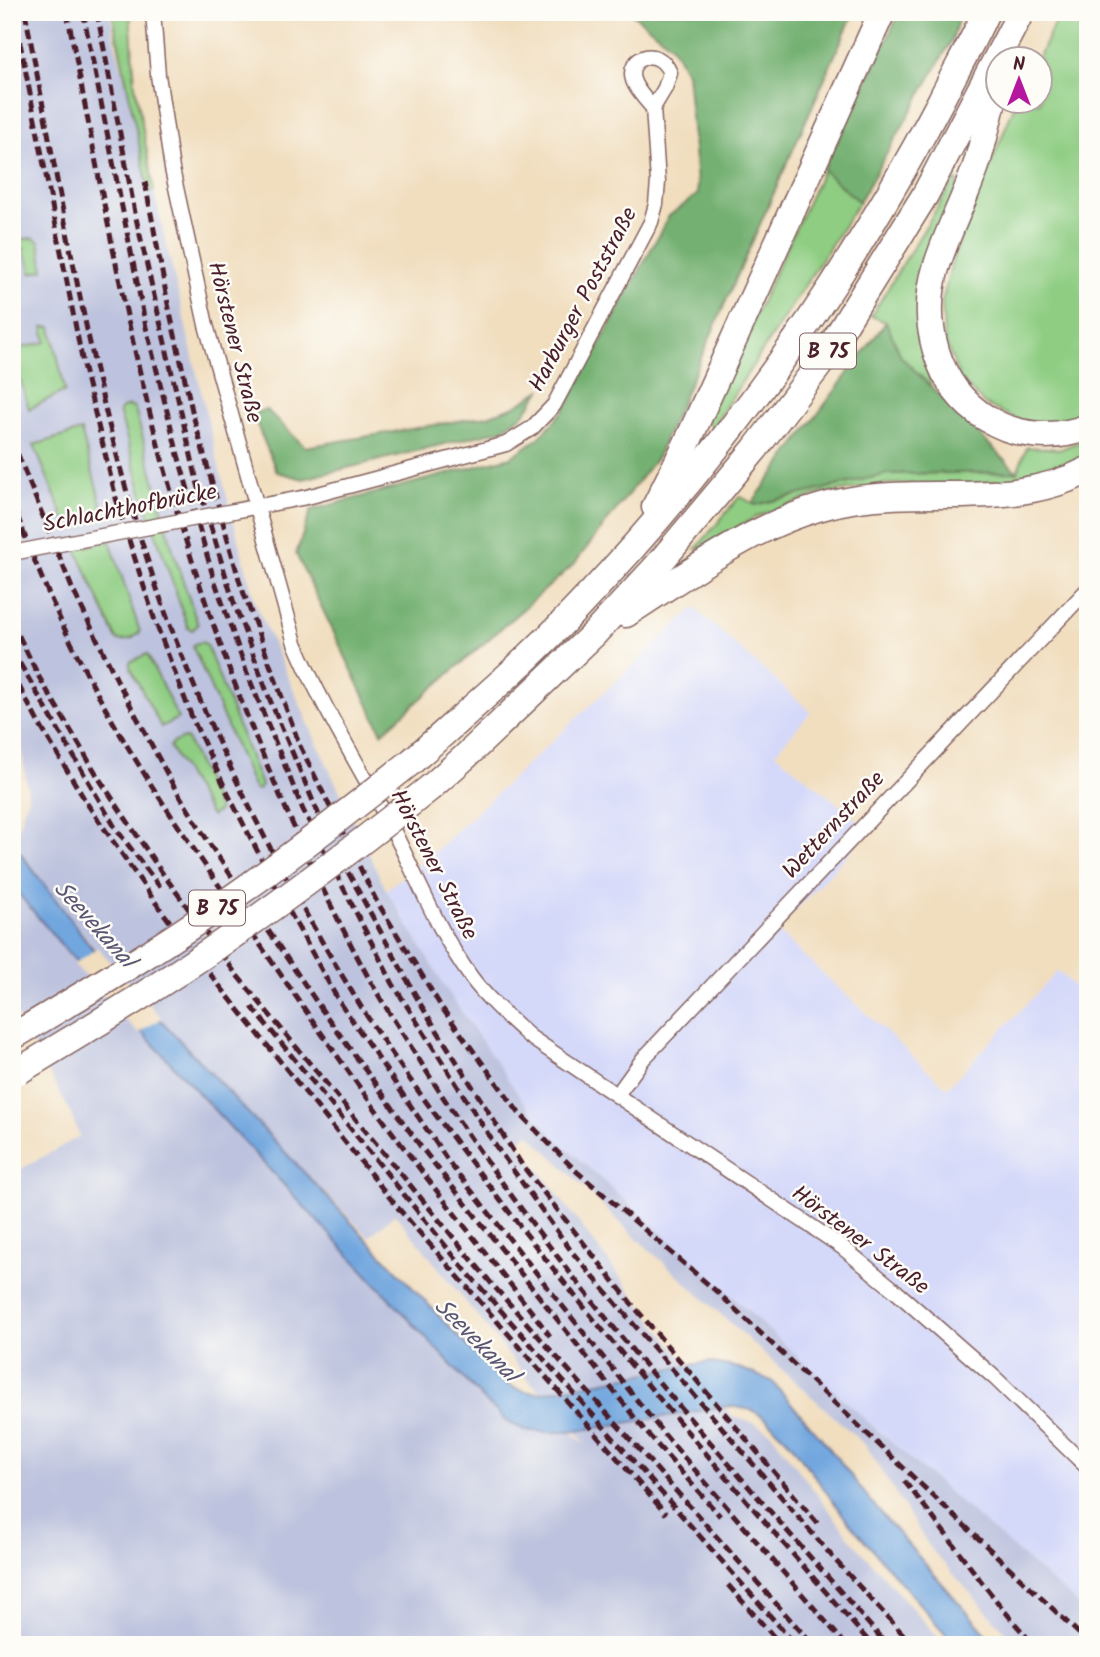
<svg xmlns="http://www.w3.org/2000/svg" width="1100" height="1657" font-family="Kalam,sans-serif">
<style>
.built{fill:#d4d8f9}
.industrial{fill:#bdc3de}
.green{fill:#8fcd83;stroke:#6c7657;stroke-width:2}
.forest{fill:#73b071;stroke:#5e684e;stroke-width:2}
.water{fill:#71a6de;stroke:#5e6284;stroke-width:2}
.pier{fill:#f1debf}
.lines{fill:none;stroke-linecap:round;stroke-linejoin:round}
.street-casing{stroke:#84625f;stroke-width:17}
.highway-casing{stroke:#84625f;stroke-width:29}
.street{stroke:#fff;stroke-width:14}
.highway{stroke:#fff;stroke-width:26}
.rail{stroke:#4a1f2b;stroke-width:5;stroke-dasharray:10 5;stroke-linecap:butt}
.street-bridge-casing{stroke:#84625f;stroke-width:17;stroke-linecap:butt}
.highway-bridge-casing{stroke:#84625f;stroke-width:29;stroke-linecap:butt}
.street-bridge{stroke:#fff;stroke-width:14}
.highway-bridge{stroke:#fff;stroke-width:26}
.labels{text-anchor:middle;stroke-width:5;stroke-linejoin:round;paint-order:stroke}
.shield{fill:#fdfcf7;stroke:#806168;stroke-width:2}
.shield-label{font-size:21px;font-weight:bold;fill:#4a1f2b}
.street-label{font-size:23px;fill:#4a1f2b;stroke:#fdfcf7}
.water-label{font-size:24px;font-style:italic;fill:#5a5573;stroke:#fdfcf7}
</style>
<rect width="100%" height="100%" fill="#fdfcf7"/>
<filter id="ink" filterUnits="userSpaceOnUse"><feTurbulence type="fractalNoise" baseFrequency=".0143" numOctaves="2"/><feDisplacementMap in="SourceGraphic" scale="14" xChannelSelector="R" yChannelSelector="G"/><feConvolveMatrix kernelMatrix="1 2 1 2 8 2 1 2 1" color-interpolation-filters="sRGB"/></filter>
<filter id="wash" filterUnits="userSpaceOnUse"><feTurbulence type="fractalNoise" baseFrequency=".00686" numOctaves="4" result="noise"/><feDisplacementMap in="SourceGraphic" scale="28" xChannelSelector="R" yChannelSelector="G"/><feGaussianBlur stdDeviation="1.57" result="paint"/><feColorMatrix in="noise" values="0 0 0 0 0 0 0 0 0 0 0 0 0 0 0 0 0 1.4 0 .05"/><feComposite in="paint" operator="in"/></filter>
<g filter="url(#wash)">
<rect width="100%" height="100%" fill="#f1debf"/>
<!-- built -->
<path class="built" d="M694 608 811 712 775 753 870 830 777 931 947 1088 1058 971 1088 999V1613L877 1430 729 1293 553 1136 524 1102 454 1001 386 890 434 852Z"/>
<!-- industrial -->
<path class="industrial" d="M12 12H110L115 43 149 170 217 459 255 602 317 743 386 890 454 1001 524 1102 553 1136 729 1293 877 1430 1088 1613V1645H1017L930 1548 865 1445 633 1235 528 1133 518 1142 676 1351 732 1416 756 1424 771 1433 853 1542 945 1645H12V1201L19 1197 12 1181V1174L80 1136 67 1106 12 1006V965L14 963 12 960V886L63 947 481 1397 509 1423 546 1432H570L588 1446 529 1380 395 1214 369 1237 171 1038 12 850 28 796 15 696 12 692Z"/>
<!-- green -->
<g class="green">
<path d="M112 12H130L135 85 154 191 149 192Z"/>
<path d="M1058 15 1086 32 1088 52V416L1070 422H1023L984 404 960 379 944 338 942 302 953 257 1016 102H1040V60L1038 59Z"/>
<path d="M823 170 859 202 712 428 706 420Z"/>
<path d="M959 181 918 311 931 387 901 357 886 322 871 316 953 182Z"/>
<path d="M34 238 39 242 44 270 31 273 27 256H25L24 248 20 249 18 242 23 239Z"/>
<path d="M43 327H51L65 391 29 409 12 350 46 342Z"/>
<path d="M129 406 135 409 174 554 198 625 192 630 188 628 143 496 119 411 122 408Z"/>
<path d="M81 431 103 510 66 523 34 445Z"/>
<path d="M1088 438V454L1037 477 969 484H888L820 494 758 516 700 549H696L740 496 755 505 887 474 1017 472 1027 447 1061 449Z"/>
<path d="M110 541 140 632C133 639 127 642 117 640L76 549Z"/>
<path d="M201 642 206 644 261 785 258 790 254 789 193 647 194 644Z"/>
<path d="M147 654 178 718 161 727 130 667V662Z"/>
<path d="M184 738 187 739 219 811 211 816 170 747 172 743Z"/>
</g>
<!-- forest -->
<g class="forest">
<path d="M630 12H854L657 457 574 564 382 733 296 554 311 510 511 457 540 437 564 410 669 216 698 194 687 73 671 45Z"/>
<path d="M900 12H960L953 38 859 202 823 170Z"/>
<path d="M886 322 901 357 1017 472 887 474 755 505 752 503Z"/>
<path d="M542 389 523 415 501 430 303 479 277 472 252 413 267 410 305 447 487 416 515 406Z"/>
</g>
<!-- water -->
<path class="water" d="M12 842 90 945 493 1373C509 1387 519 1392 540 1393L708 1362 739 1368 772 1381 822 1439 878 1510 996 1645H955L846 1519 791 1444 766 1419 752 1410 729 1406 570 1432H546L525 1430 509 1423 481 1397 63 947 12 886Z"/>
<!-- pier -->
<path class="pier" d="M98 948 162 1018 138 1033 74 964Z"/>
</g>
<g filter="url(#ink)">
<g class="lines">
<defs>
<g id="street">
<path d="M153 12 158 75 172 169 206 325 295 643C322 707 359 765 391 826 417 877 437 930 471 977 487 999 509 1018 530 1037L842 1247 892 1288 995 1378 1088 1468"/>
<path d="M234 511 307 497 506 444 532 428 554 405 651 222 656 204 658 182 653 108 665 88 670 73C658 44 626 58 633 80 636 90 646 100 653 108"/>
<path d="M617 1095 643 1059 1088 589"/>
</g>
<g id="highway">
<path d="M998 81C991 108 985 136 977 163 965 199 947 232 936 268 920 322 936 387 986 418 1016 437 1055 440 1088 427"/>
<path d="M655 507 687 443 882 12"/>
<path d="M626 614C698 568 765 515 852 500 931 487 1014 509 1088 470"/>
<path d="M411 762C466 713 523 665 574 611 720 459 842 289 940 102 955 72 972 43 986 12"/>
<path d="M431 787 465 757 595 633 657 566 755 449 820 364 925 195 1021 12"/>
</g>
</defs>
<!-- street casing -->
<use href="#street" class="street-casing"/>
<!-- highway casing -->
<use href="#highway" class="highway-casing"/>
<!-- street -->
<use href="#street" class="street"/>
<!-- highway -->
<use href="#highway" class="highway"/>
<!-- rail -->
<g class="rail">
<path d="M14 12 84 369 118 506 155 621 193 720 229 796 277 889 337 998 451 1165 663 1433 846 1645"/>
<path d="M25 12C65 215 96 422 167 617 218 755 287 888 365 1013 405 1076 452 1137 497 1196 615 1352 744 1498 872 1645"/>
<path d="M67 12C96 159 121 307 160 452 209 632 277 808 366 973 382 1003 402 1032 420 1061 552 1272 724 1457 887 1645"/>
<path d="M83 12 146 327 178 455 213 576 247 673 303 810 393 984 495 1145 572 1252 836 1561 913 1645"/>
<path d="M97 12 136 218 197 481 233 600 270 700 327 834 421 1005 522 1165 631 1303 819 1525"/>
<path d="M145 182 168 304 193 415 240 583 300 746 376 900 442 1008 519 1113 575 1170 716 1291 1088 1642"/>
<path d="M12 440 72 588 118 682 173 785 211 846 322 1010 421 1147 646 1432 720 1516"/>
<path d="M12 501C44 592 86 680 137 762 170 816 207 868 243 920 302 1005 360 1091 423 1173 465 1228 509 1281 550 1336"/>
<path d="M12 622 39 677 100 780 158 867 236 974 491 1283 813 1645"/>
<path d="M12 650 116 829 160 887"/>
<path d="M12 673 38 722 88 805 153 899 194 954 398 1208 666 1514"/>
<path d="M252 1007 466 1271 796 1645"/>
<path d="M904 1481C948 1534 987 1594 1034 1645"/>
<path d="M728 1585 781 1645"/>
</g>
<defs>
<path id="street-bridge" d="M12 553 234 511"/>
<g id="highway-bridge">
<path d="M12 1037C93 989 174 940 250 885 305 846 358 804 411 762"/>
<path d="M19 1071C63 1044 107 1018 151 990 248 928 341 859 431 787"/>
</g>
</defs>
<!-- street-bridge casing -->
<use href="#street-bridge" class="street-bridge-casing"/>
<!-- highway-bridge casing -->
<use href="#highway-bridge" class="highway-bridge-casing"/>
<!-- street-bridge -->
<use href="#street-bridge" class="street-bridge"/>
<!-- highway-bridge -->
<use href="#highway-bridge" class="highway-bridge"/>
</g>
</g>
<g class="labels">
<!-- shield labels -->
<g class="shield">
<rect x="800" y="333.5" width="56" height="35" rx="5"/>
<rect x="189" y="890.5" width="56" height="35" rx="5"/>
</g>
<g class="shield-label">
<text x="828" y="358">B 75</text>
<text x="217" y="915">B 75</text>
</g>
<!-- street labels -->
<g class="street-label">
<text transform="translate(582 299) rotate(-62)" y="8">Harburger Poststraße</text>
<text transform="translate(236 342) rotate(76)" y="8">Hörstener Straße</text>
<text transform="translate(130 507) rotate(-11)" y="8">Schlachthofbrücke</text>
<text transform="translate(833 824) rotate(-47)" y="8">Wetternstraße</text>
<text transform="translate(435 864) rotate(63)" y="8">Hörstener Straße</text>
<text transform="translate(861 1239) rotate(37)" y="8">Hörstener Straße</text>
</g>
<!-- water labels -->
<g class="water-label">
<text transform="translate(95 924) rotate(48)" y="8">Seevekanal</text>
<text transform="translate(477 1340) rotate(45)" y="8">Seevekanal</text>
</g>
</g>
<!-- margin -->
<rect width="1100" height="1657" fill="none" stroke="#fdfcf7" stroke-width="42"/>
<!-- north arrow -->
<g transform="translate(1019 80)"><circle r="33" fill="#fdfcf7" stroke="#b5a4a5" stroke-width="2"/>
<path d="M0-5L12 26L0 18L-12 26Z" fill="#b5179e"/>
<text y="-10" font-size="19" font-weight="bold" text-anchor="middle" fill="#4a1f2b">N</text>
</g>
</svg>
